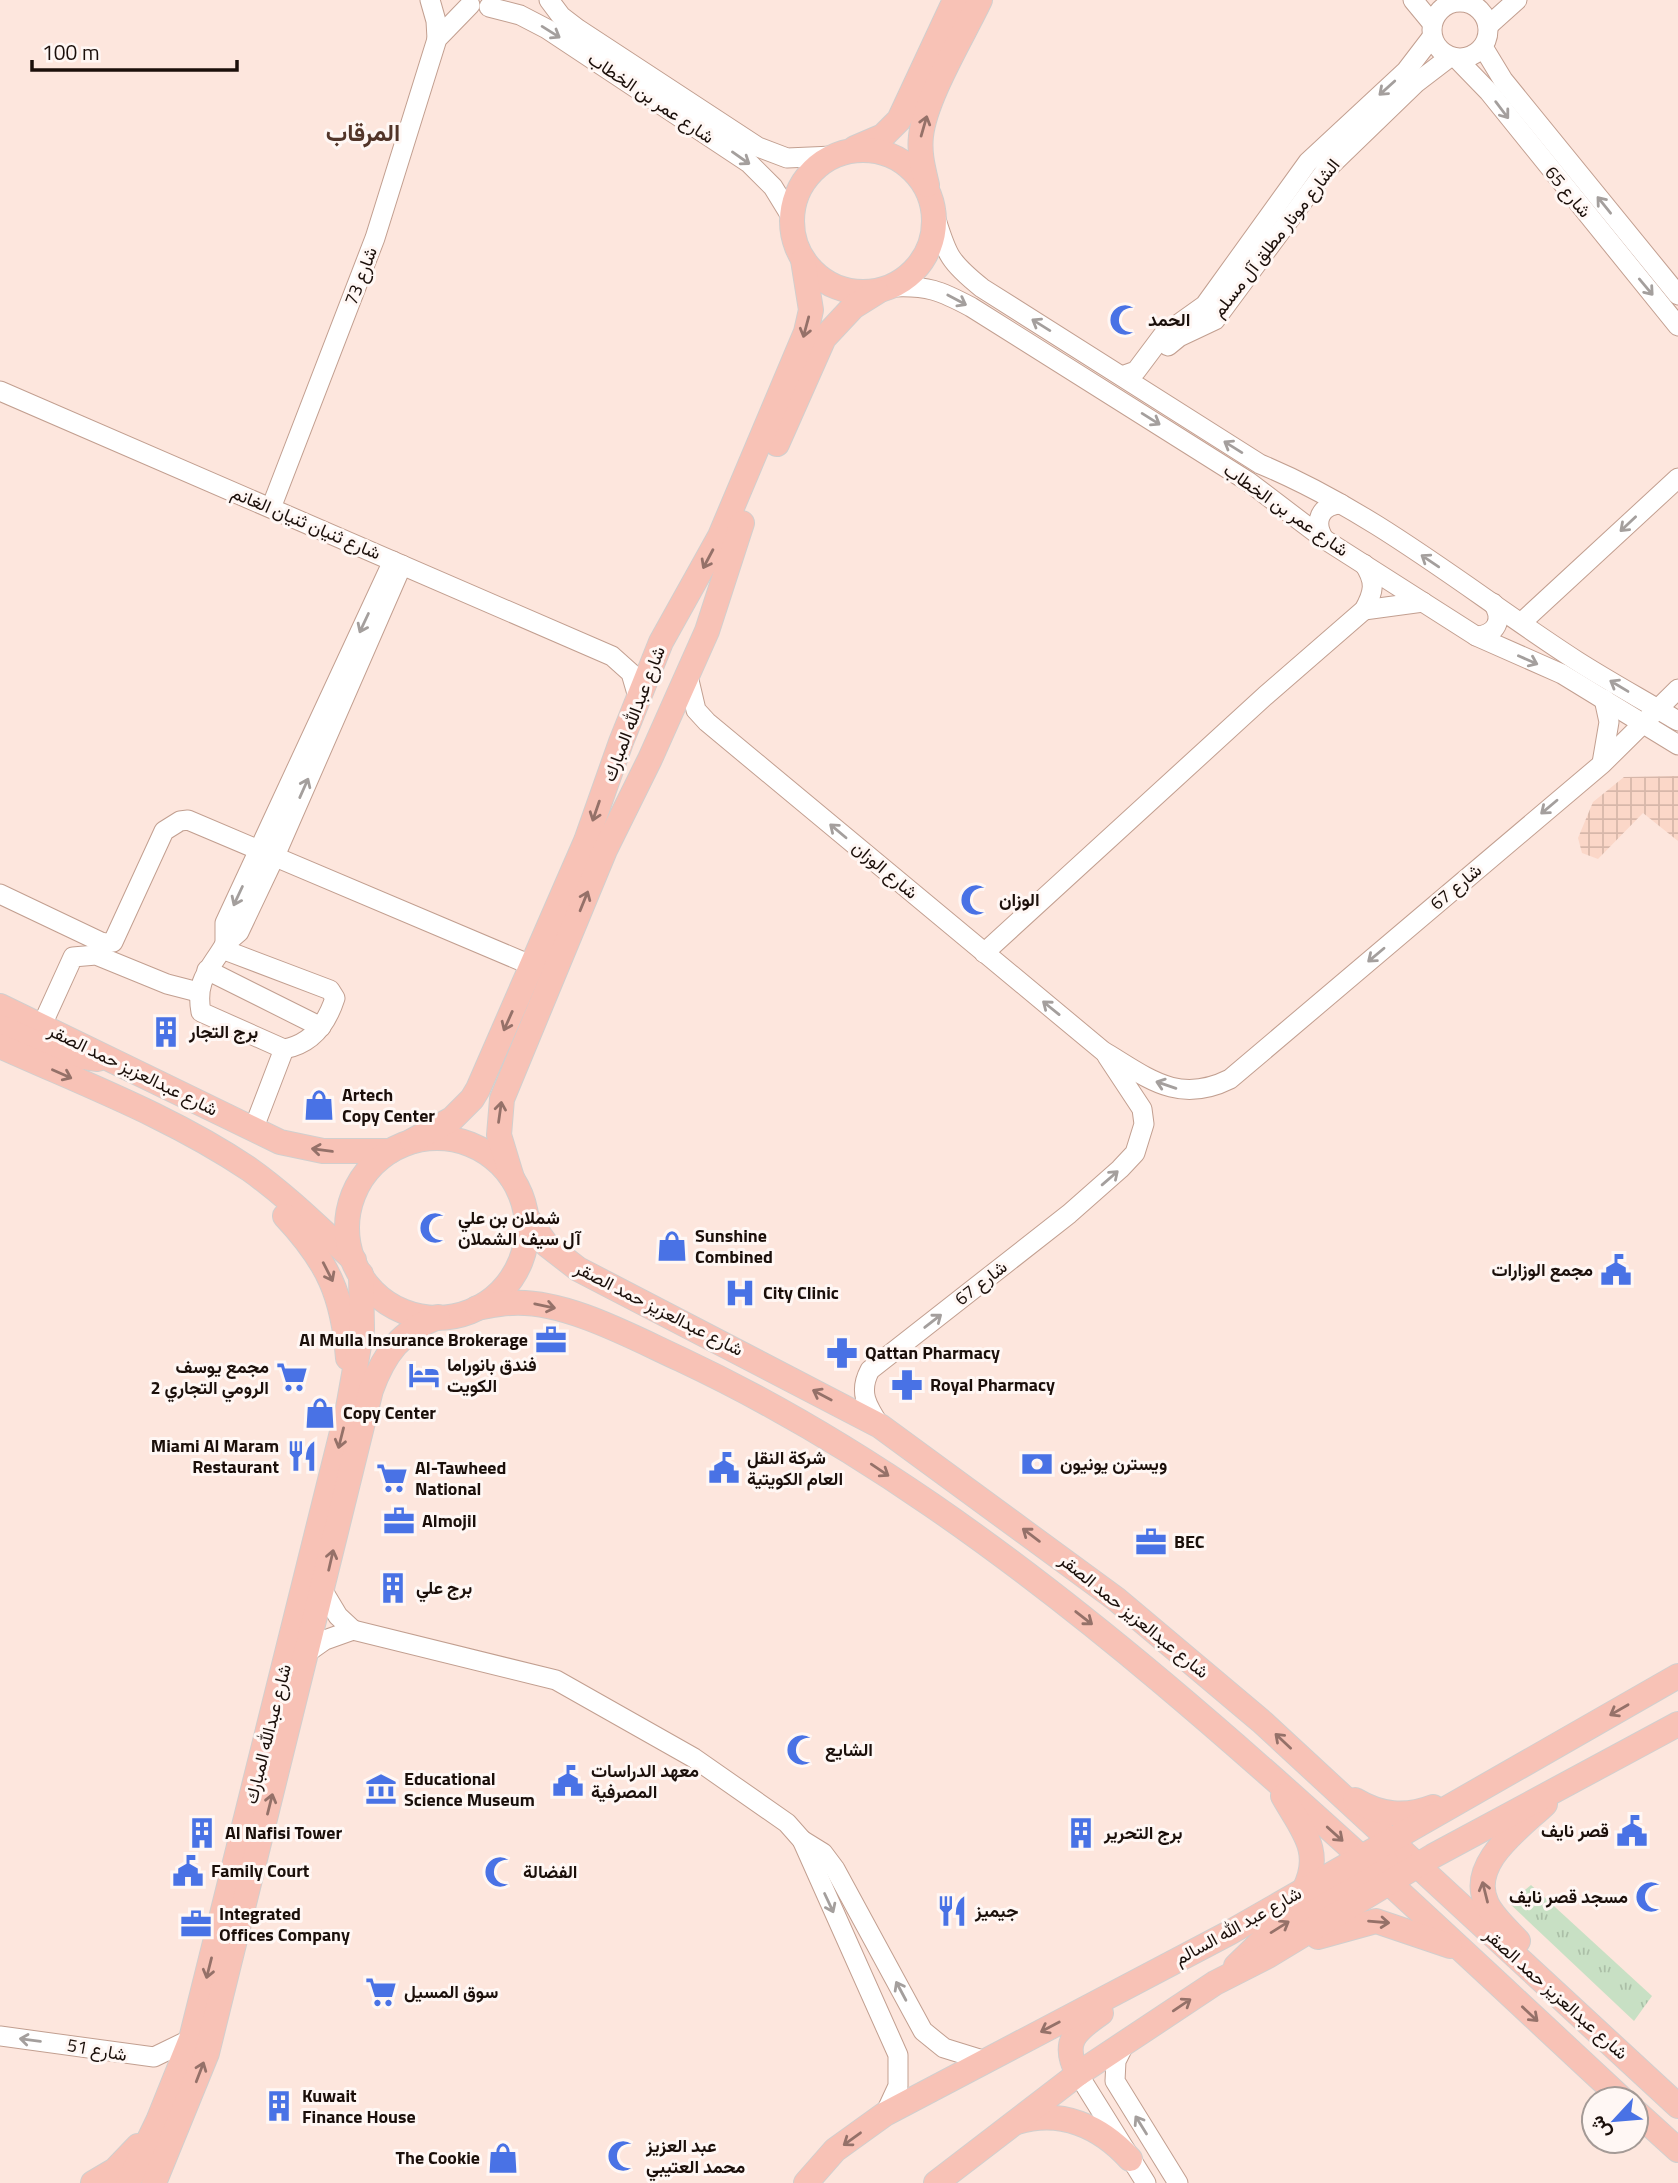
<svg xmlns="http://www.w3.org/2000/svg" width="1678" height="2183" font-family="'Titillium Web',Vazirmatn,sans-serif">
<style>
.industrial{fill:url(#industrial-grid)}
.grass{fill:url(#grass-tufts)}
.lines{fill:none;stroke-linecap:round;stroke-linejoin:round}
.minor-casing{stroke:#c29f90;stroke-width:21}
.major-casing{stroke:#d1cfce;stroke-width:26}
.minor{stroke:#fff;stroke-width:19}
.major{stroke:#f8c2b6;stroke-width:24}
.oneway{stroke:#a49f9d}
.oneway2{stroke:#957169}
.labels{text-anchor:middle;stroke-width:6;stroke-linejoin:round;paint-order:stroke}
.street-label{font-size:18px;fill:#1b0f0a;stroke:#fff7f4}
.poi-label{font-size:18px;font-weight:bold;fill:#1b0f0a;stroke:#fff7f4;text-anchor:start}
.district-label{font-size:24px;font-weight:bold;fill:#523529;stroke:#fff7f4}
</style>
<defs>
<pattern id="industrial-grid" width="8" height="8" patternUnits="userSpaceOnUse" patternTransform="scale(1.75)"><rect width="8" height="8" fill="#fbd7c8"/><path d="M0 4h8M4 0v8" fill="none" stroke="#d7b7aa"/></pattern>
<pattern id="grass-tufts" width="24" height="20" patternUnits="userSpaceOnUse" patternTransform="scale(1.75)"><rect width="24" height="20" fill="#c8e0c4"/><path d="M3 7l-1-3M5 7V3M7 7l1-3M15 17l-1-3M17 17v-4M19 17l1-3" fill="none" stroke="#abbfa7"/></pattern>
</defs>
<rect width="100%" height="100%" fill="#fde6dd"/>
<!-- industrial -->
<path class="industrial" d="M1678 776V841L1643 813 1598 859 1582 853 1578 838 1593 802 1624 777Z"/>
<!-- grass -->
<path class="grass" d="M1531 1885 1652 1996 1634 2021 1509 1903Z"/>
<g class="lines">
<defs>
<g id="minor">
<path d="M430 0 436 21 437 39"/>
<path d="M549 0 561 16 578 29 758 147 787 158 833 156"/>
<path d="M1413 0 1432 23"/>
<circle cx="1460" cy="30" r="28"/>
<path d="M489 7 520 15 547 29 749 163 773 187 792 218"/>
<path d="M1488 26 1517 0"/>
<path d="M1483 47 1503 80 1678 295"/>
<path d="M1457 59 1489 92 1678 326"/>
<path d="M934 213C947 254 947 260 982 288L1260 464C1376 512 1473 594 1577 661 1610 682 1645 701 1678 721"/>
<path d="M892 287C927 285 941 291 971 307L1249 482 1324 539 1476 636 1562 674 1678 745"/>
<path d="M1168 346 1179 337 1215 320 1326 170 1416 83 1450 57"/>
<path d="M1122 376 1136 371 1163 335 1205 305 1308 162 1406 71 1432 37"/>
<path d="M0 391 612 656 631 673 638 697"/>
<path d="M271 508 375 238 437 39 470 5"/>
<path d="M1324 539C1313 522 1320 505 1341 504"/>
<path d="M393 561 225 923V944L239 932 275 856 402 565"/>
<path d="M1364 610 1423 602"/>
<path d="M1522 622 1678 478"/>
<path d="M1476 636C1496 635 1504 620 1493 603"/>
<path d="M688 676 696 710 707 722 1103 1051C1148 1078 1178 1105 1230 1079L1602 764 1678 689"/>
<path d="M1602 763 1609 722 1604 699"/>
<path d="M0 894 103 943 113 942 164 831 180 821 188 820 533 966"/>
<path d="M222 949 330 990 335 998C327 1023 312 1044 284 1049L201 1012C195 979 210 970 225 944"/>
<path d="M984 953 1265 696 1364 610C1374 592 1376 582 1364 564"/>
<path d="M207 970 321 1027"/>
<path d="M42 1025 73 957 96 955 167 984 198 992"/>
<path d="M253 1130 284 1049"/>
<path d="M880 1426C867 1406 858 1392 870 1370L1069 1214 1120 1169 1135 1153 1144 1124 1142 1109 1107 1056"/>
<path d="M323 1591 338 1616 353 1630"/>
<path d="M308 1652 325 1640 353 1630 556 1680 694 1758 787 1823 802 1840 898 2055V2086L885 2114"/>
<path d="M802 1840 823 1853 835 1869 923 2031 944 2048 986 2061"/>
<path d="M0 2036 154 2057 191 2039"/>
<path d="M1125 2043 1116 2061 1115 2081 1178 2183"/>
<path d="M1078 2074 1146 2183"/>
</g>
<g id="major">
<path d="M855 148 883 136 899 120 955 0"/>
<circle cx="863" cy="221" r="71"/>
<path d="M927 185C923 168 919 153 921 136 925 98 963 36 980 0"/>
<path d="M777 444 824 338 853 307 877 292"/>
<path d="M0 1006 280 1142 323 1151H390"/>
<path d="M0 1027 61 1054 98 1059"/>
<path d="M0 1046C84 1084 172 1117 249 1169 287 1196 320 1229 354 1260"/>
<circle cx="437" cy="1228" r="90"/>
<path d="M412 1141 452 1119 472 1099 478 1089 586 841 621 742 661 642 720 536 806 332 811 310 803 260"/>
<path d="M512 1178 499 1135 502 1099 605 850 650 759 707 631 742 523"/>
<path d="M285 1216C328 1262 343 1295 348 1358"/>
<path d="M526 1216 547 1245 578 1269 880 1426 1116 1599 1261 1721 1678 2106"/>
<path d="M477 1308C489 1306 501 1303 512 1303 565 1300 632 1337 680 1359 857 1442 1014 1558 1163 1683 1321 1816 1471 1959 1622 2099"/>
<path d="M1283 1796C1302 1830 1324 1851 1304 1890"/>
<path d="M1355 1800C1380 1815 1405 1818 1433 1807"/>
<path d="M1318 1937 1376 1921 1450 1946"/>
<path d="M1518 1941C1508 1930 1494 1918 1487 1904 1467 1864 1520 1828 1545 1804"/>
<path d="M1236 1966 1267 1936 1386 1861"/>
<path d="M1078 2074C1061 2042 1075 2031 1101 2013"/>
<path d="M1636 2112 1678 2150"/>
<path d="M1017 2122C1061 2109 1100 2126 1130 2159"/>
<path d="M93 2183 115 2170 138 2146"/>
<path d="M128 2183 158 2121 191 2039 348 1408 362 1329 361 1274"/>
<path d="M154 2183 207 2053 371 1390C384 1354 401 1331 438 1317"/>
<path d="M806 2183 835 2150 885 2114 1229 1933 1678 1676"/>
<path d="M936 2183 1078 2074 1215 1983 1268 1956 1433 1856 1678 1724"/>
</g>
</defs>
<!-- minor casing -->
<use href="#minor" class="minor-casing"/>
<!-- major casing -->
<use href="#major" class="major-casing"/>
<!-- minor -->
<use href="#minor" class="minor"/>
<!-- major -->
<use href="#major" class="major"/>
</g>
<!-- one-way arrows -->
<defs><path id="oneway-shaft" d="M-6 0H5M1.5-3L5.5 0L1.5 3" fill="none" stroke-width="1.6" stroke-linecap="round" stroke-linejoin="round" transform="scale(1.75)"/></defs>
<g class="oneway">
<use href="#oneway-shaft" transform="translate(551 32) rotate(32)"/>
<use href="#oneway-shaft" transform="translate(1387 88) rotate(138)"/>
<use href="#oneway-shaft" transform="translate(1502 110) rotate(53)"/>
<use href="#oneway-shaft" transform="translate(741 158) rotate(35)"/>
<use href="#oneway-shaft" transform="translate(1604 205) rotate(-129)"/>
<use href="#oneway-shaft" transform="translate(1646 287) rotate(50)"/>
<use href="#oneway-shaft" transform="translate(957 300) rotate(28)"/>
<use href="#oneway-shaft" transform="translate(1041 325) rotate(-148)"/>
<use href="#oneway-shaft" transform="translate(1151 419) rotate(32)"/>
<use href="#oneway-shaft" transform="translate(1233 447) rotate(-148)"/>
<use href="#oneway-shaft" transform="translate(1628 524) rotate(137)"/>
<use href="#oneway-shaft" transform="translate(1430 561) rotate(-146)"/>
<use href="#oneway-shaft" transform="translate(364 623) rotate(115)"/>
<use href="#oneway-shaft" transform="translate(1528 660) rotate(24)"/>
<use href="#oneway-shaft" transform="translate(1619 686) rotate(-149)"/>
<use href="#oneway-shaft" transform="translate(304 788) rotate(-66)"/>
<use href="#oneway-shaft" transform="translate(1549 807) rotate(140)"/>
<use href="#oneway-shaft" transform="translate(838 831) rotate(-140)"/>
<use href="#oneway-shaft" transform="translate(238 896) rotate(115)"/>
<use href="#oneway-shaft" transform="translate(1376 955) rotate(140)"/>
<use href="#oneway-shaft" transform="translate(1051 1008) rotate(-141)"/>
<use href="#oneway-shaft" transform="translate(1166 1085) rotate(-161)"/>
<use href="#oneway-shaft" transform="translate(1110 1178) rotate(-41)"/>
<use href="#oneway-shaft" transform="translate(933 1321) rotate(-38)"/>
<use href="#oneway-shaft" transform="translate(829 1903) rotate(65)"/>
<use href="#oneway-shaft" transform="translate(901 1991) rotate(-118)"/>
<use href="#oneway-shaft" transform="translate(30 2040) rotate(-173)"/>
<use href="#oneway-shaft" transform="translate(1141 2125) rotate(-122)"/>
</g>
<g class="oneway2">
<use href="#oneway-shaft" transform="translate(924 126) rotate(-74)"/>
<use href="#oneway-shaft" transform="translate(806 327) rotate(105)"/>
<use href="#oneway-shaft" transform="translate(708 559) rotate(118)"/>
<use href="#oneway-shaft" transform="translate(596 811) rotate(109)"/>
<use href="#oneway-shaft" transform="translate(584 901) rotate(-68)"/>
<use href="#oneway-shaft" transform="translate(508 1021) rotate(114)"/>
<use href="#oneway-shaft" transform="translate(62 1074) rotate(24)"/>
<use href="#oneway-shaft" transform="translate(500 1112) rotate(-82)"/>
<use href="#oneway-shaft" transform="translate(322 1150) rotate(-172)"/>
<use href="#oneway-shaft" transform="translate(328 1272) rotate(63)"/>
<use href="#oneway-shaft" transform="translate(545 1306) rotate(12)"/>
<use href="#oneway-shaft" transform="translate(822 1395) rotate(-152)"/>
<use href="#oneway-shaft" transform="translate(341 1438) rotate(104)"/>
<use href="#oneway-shaft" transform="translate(880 1470) rotate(34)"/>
<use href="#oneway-shaft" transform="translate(1031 1535) rotate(-143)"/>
<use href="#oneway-shaft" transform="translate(331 1560) rotate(-77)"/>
<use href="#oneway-shaft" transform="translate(1084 1618) rotate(38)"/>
<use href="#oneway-shaft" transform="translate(1619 1710) rotate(150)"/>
<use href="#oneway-shaft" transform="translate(1283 1741) rotate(-137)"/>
<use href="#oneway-shaft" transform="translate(270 1804) rotate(-76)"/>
<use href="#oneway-shaft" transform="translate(1335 1834) rotate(42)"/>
<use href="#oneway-shaft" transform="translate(1485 1892) rotate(-104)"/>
<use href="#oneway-shaft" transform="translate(1379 1922) rotate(5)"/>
<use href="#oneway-shaft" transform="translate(1280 1927) rotate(-32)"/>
<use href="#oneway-shaft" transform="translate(209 1968) rotate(104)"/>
<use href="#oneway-shaft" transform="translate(1182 2005) rotate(-34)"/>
<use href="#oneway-shaft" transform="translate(1530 2014) rotate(43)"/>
<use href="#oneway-shaft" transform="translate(1050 2027) rotate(152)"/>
<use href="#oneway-shaft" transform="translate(200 2072) rotate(-69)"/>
<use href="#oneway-shaft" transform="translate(852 2139) rotate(144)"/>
</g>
<!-- icons -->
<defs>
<symbol id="mosque-bare" viewBox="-9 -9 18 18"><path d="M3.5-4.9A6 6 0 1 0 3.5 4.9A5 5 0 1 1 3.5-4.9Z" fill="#4972e5" stroke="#fff7f4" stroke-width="2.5" paint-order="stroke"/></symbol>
<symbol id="building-bare" viewBox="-9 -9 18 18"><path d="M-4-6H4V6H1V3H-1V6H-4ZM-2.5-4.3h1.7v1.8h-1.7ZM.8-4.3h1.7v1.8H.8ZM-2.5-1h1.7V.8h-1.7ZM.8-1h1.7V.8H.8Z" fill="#4972e5" stroke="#fff7f4" stroke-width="2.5" paint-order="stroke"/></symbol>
<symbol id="shop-bare" viewBox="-9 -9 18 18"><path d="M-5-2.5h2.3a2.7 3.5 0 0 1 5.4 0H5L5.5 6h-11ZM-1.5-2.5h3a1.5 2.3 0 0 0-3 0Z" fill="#4972e5" stroke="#fff7f4" stroke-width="2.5" paint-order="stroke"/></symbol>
<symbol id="civic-bare" viewBox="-9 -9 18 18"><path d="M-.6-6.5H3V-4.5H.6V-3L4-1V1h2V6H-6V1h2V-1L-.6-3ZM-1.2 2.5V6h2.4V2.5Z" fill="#4972e5" stroke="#fff7f4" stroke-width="2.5" paint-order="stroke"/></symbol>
<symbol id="hospital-bare" viewBox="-9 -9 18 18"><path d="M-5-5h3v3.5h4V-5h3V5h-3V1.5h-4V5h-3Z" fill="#4972e5" stroke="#fff7f4" stroke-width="2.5" paint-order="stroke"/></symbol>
<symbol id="office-bare" viewBox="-9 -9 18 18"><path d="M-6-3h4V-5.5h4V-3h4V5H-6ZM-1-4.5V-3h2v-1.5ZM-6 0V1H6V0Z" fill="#4972e5" stroke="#fff7f4" stroke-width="2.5" paint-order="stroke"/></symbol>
<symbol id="pharmacy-bare" viewBox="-9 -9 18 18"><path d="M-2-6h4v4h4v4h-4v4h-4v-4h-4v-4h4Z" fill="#4972e5" stroke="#fff7f4" stroke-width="2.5" paint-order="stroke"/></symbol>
<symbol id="hotel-bare" viewBox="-9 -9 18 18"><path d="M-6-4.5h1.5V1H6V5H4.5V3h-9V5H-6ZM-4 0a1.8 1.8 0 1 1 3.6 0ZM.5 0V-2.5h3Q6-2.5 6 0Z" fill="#4972e5" stroke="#fff7f4" stroke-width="2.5" paint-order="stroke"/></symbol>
<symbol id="supermarket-bare" viewBox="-9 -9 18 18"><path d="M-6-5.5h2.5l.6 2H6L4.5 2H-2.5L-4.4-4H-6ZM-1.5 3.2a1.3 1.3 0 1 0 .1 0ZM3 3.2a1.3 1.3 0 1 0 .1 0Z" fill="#4972e5" stroke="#fff7f4" stroke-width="2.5" paint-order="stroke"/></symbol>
<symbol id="restaurant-bare" viewBox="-9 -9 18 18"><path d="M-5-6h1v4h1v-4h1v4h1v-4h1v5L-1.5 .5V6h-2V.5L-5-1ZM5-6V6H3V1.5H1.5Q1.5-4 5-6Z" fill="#4972e5" stroke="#fff7f4" stroke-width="2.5" paint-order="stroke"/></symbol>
<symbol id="bank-bare" viewBox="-9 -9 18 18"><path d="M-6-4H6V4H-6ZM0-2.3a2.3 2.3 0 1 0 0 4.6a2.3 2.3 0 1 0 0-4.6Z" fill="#4972e5" stroke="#fff7f4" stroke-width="2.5" paint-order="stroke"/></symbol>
<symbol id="museum-bare" viewBox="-9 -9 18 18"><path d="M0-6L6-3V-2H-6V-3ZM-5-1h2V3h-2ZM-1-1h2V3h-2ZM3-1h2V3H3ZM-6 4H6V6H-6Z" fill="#4972e5" stroke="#fff7f4" stroke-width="2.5" paint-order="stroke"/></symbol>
</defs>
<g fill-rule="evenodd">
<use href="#mosque-bare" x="1103" y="298" width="44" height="44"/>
<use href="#mosque-bare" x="954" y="878" width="44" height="44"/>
<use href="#building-bare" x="144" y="1010" width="44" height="44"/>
<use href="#shop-bare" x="297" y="1083" width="44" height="44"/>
<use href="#mosque-bare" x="413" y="1206" width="44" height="44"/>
<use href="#shop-bare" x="650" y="1224" width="44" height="44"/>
<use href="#civic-bare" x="1594" y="1248" width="44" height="44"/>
<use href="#hospital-bare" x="718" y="1271" width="44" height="44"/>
<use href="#office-bare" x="529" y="1318" width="44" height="44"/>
<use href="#pharmacy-bare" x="820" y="1331" width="44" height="44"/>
<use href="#hotel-bare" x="402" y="1353" width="44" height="44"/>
<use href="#supermarket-bare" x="270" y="1355" width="44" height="44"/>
<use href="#pharmacy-bare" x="885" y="1363" width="44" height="44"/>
<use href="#shop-bare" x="298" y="1391" width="44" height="44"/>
<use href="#restaurant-bare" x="280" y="1434" width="44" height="44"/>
<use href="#bank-bare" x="1015" y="1442" width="44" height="44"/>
<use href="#civic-bare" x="702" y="1446" width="44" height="44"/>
<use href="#supermarket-bare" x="370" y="1456" width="44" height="44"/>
<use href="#office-bare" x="377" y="1499" width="44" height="44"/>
<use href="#office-bare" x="1129" y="1520" width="44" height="44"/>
<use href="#building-bare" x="371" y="1566" width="44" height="44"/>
<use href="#mosque-bare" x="780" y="1728" width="44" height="44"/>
<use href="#civic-bare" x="546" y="1759" width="44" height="44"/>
<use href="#museum-bare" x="359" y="1767" width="44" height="44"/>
<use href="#civic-bare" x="1610" y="1809" width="44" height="44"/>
<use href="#building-bare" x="180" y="1811" width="44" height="44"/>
<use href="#building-bare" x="1059" y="1811" width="44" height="44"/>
<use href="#civic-bare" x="166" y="1849" width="44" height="44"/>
<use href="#mosque-bare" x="478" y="1850" width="44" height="44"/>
<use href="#mosque-bare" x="1629" y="1875" width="44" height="44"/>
<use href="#restaurant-bare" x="930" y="1889" width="44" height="44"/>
<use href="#office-bare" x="174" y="1902" width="44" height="44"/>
<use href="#supermarket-bare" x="359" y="1970" width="44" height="44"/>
<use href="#building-bare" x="257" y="2084" width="44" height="44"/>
<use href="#mosque-bare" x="601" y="2134" width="44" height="44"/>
<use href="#shop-bare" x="481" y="2136" width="44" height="44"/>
</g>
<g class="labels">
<!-- street labels -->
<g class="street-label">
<text transform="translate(651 98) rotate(34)" y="6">شارع عمر بن الخطاب</text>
<text transform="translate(1568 192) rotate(50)" y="6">شارع 65</text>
<text transform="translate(1276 238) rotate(-52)" y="6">الشارع مونار مطلق آل مسلم</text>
<text transform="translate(361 276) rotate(-69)" y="6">شارع 73</text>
<text transform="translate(1286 510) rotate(35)" y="6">شارع عمر بن الخطاب</text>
<text transform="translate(306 523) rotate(23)" y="6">شارع ثنيان ثنيان الغانم</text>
<text transform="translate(634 714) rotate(-69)" y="6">شارع عبدالله المبارك</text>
<text transform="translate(885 870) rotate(40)" y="6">شارع الوزان</text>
<text transform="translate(1456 887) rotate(-40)" y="6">شارع 67</text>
<text transform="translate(133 1070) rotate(26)" y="6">شارع عبدالعزيز حمد الصقر</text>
<text transform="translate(981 1283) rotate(-38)" y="6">شارع 67</text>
<text transform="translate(659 1309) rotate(27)" y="6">شارع عبدالعزيز حمد الصقر</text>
<text transform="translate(1134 1616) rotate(39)" y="6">شارع عبدالعزيز حمد الصقر</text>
<text transform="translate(268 1734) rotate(-76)" y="6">شارع عبدالله المبارك</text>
<text transform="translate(1238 1926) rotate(-29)" y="6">شارع عبد الله السالم</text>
<text transform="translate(1556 1994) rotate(42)" y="6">شارع عبدالعزيز حمد الصقر</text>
<text transform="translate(97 2050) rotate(10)" y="6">شارع 51</text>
</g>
<!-- poi labels -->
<g class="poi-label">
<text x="1148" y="326">الحمد</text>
<text x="999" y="906">الوزان</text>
<text x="189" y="1038">برج التجار</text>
<text x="342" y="1101">Artech<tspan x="342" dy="21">Copy Center</tspan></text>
<text x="458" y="1224">شملان بن علي<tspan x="458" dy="21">آل سيف الشملان</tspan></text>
<text x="695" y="1242">Sunshine<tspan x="695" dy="21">Combined</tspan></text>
<text x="1593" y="1276" text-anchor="end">مجمع الوزارات</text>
<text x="763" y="1299">City Clinic</text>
<text x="528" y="1346" text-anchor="end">Al Mulla Insurance Brokerage</text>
<text x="865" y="1359">Qattan Pharmacy</text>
<text x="447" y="1371">فندق بانوراما<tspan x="447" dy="21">الكويت</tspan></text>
<text x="269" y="1373" text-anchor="end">مجمع يوسف<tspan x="269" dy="21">الرومي التجاري 2</tspan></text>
<text x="930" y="1391">Royal Pharmacy</text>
<text x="343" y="1419">Copy Center</text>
<text x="279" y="1452" text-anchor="end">Miami Al Maram<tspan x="279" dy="21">Restaurant</tspan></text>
<text x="747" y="1464">شركة النقل<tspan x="747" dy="21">العام الكويتية</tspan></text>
<text x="1060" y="1470">ويسترن يونيون</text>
<text x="415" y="1474">Al-Tawheed<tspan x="415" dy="21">National</tspan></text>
<text x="422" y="1527">Almojil</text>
<text x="1174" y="1548">BEC</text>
<text x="416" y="1594">برج علي</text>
<text x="825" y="1756">الشايع</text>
<text x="591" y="1777">معهد الدراسات<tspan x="591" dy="21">المصرفية</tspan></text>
<text x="404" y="1785">Educational<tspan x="404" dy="21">Science Museum</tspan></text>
<text x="1609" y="1837" text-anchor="end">قصر نايف</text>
<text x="225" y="1839">Al Nafisi Tower</text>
<text x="1104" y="1839">برج التحرير</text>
<text x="211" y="1877">Family Court</text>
<text x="523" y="1878">الفضالة</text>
<text x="1628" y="1903" text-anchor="end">مسجد قصر نايف</text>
<text x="975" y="1917">جيميز</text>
<text x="219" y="1920">Integrated<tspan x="219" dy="21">Offices Company</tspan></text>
<text x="404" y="1998">سوق المسيل</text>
<text x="302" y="2102">Kuwait<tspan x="302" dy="21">Finance House</tspan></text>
<text x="646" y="2152">عبد العزيز<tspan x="646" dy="21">محمد العتيبي</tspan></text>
<text x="480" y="2164" text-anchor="end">The Cookie</text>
</g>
<!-- district labels -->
<g class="district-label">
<text x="363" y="141">المرقاب</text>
</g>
</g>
<!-- north arrow -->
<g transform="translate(1615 2120) rotate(244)"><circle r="33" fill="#fff7f4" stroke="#a49a96" stroke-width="2"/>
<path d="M0-5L12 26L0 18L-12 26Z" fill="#4972e5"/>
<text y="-10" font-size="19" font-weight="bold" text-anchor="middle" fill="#1b0f0a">ش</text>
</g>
<!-- scale -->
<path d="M32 60v10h205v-10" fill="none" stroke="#1b0f0a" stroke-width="3.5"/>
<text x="42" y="60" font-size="21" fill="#1b0f0a" stroke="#fff7f4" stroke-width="5" paint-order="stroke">100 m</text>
</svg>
